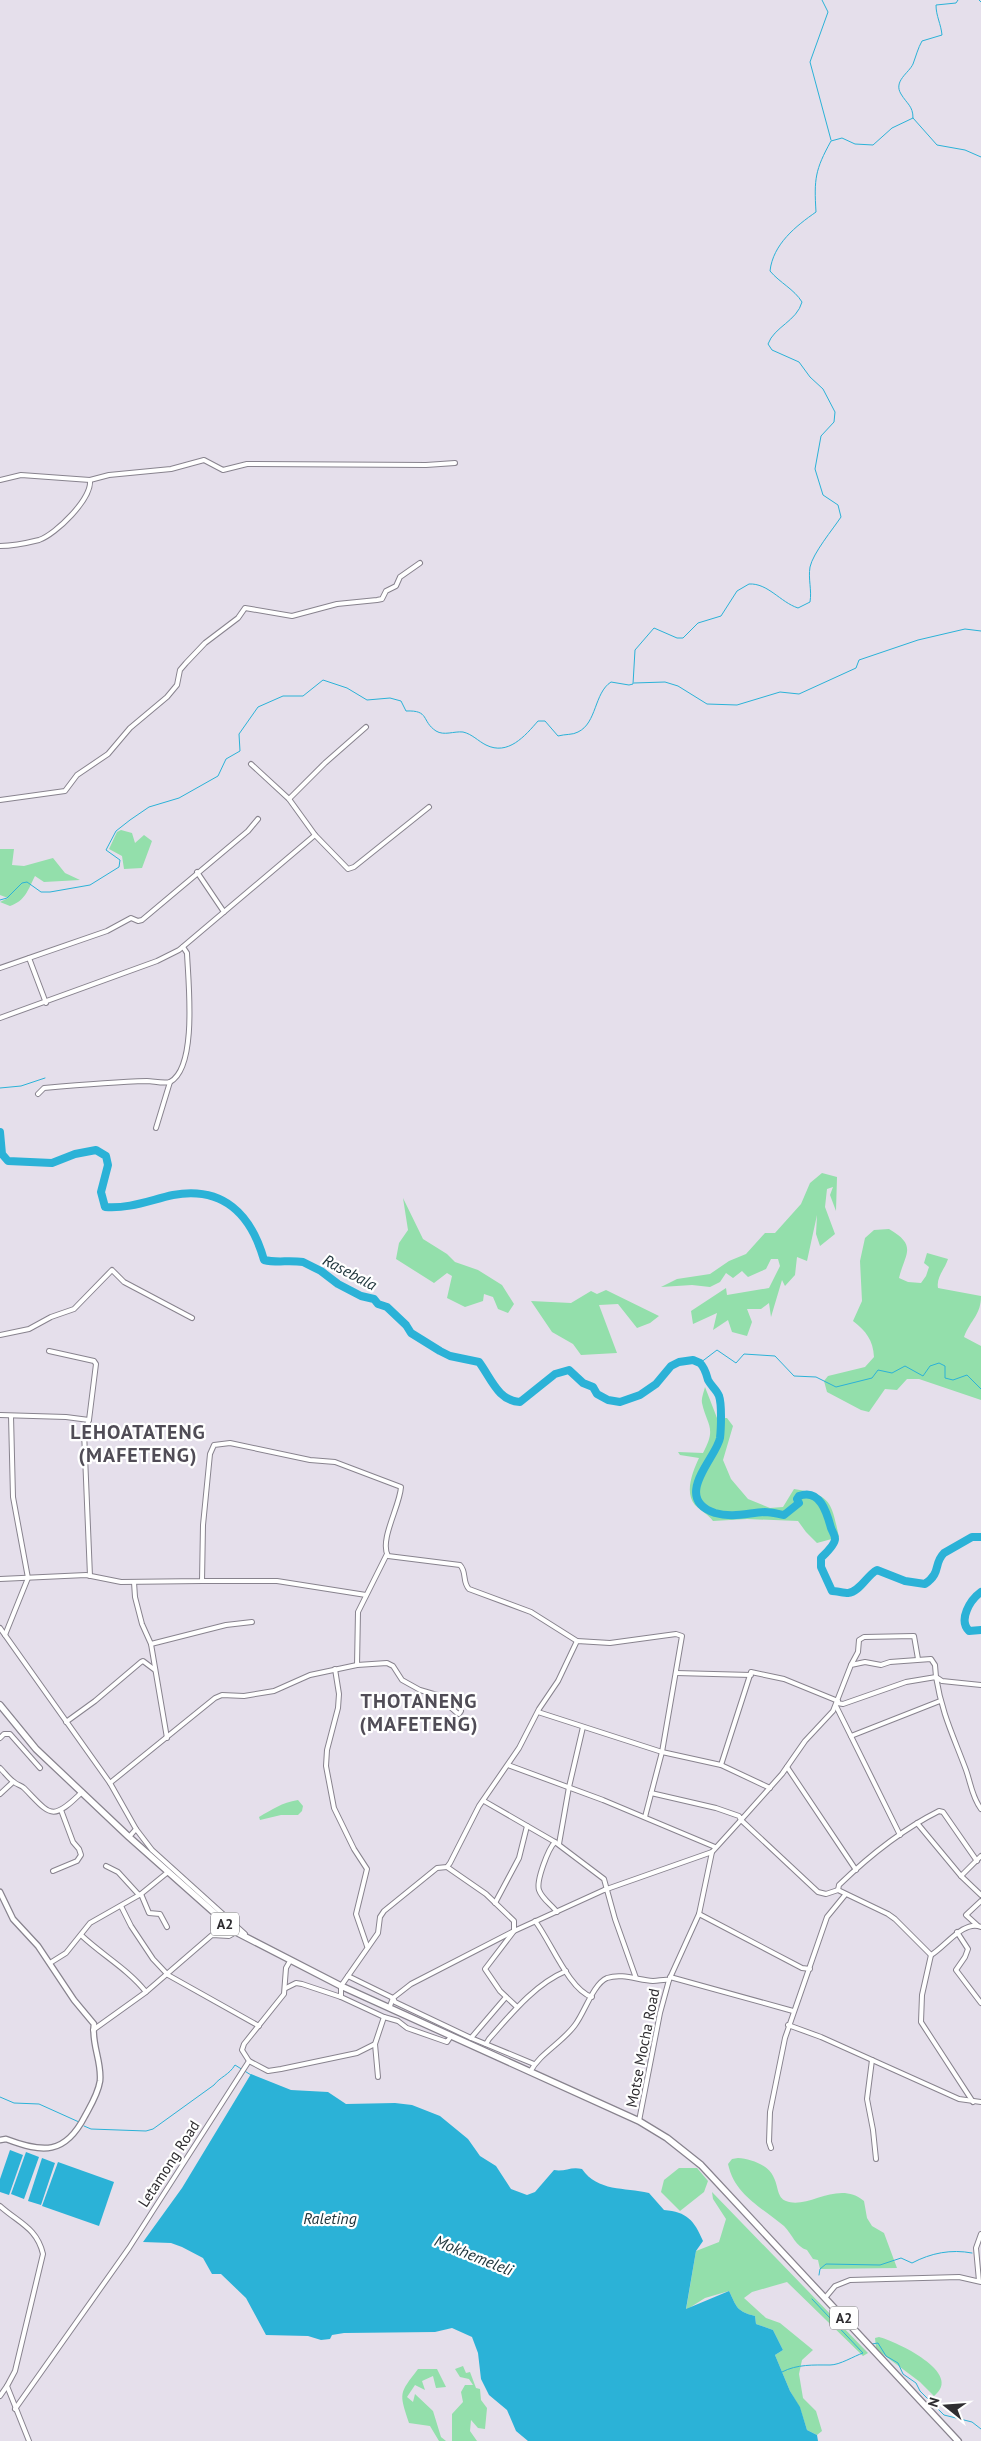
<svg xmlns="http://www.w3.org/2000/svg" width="981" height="2441" font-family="'PT Sans',sans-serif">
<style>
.green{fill:#93dfab}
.water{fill:#2bb2d7}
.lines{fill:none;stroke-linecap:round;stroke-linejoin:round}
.stream{stroke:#2bb2d7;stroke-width:1}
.river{stroke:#2bb2d7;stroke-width:8}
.minor-casing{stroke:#88838e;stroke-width:6}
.tertiary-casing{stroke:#88838e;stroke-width:7}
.primary-casing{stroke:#88838e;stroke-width:8}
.minor{stroke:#fff;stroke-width:4}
.tertiary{stroke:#fff;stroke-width:4.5}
.primary{stroke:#fff;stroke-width:5.5}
.labels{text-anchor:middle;stroke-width:4.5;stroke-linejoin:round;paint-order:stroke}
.shield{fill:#fff;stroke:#6d6c6f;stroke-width:1}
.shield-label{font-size:14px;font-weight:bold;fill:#2f2d31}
.street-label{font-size:15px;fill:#2f2d31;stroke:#fff}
.water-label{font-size:16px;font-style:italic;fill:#1e343b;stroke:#fff}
.district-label{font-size:20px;font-weight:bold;letter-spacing:1px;fill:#504c56;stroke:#fff}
</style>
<rect width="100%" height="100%" fill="#e5dfeb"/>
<!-- green -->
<g class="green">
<path d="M121 830 132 833 135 843 144 835 152 841 142 868 124 869 122 856 109 849 117 832Z"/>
<path d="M0 849H14L12 865 24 866 53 858 65 873 80 880 44 882 35 876C28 890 25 901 10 906L0 902 8 898 0 895Z"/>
<path d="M822 1173 837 1177 836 1211 830 1195 833 1187 827 1189 825 1207 835 1234 820 1246 816 1234 817 1215 807 1261 797 1257 795 1275 785 1286 782 1280 771 1317 769 1303 761 1309H747L752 1322 747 1336 732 1332 728 1320 713 1330 717 1313 693 1324 691 1311 726 1288 727 1295 769 1288 780 1266 778 1259H771L766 1269 748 1277 742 1271 733 1278 726 1273 720 1282 710 1287 692 1285 661 1287 677 1279 710 1274 729 1261 746 1254 765 1233H775L801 1204 810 1183Z"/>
<path d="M403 1198 423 1239 447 1254 455 1262 478 1270 502 1285 514 1304 508 1313 498 1309 493 1297 484 1294 483 1301 465 1307 447 1298 452 1276 447 1273 434 1283 396 1259 399 1243 408 1230Z"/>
<path d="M889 1229C918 1246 905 1253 899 1278L908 1282 921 1283 926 1276 929 1267 924 1263 927 1253 948 1259C945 1269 936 1277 938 1288L981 1296C981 1315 971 1319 964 1337L981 1346V1400L919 1379H907L897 1390 885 1389 869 1412 861 1410 827 1392 824 1381 828 1376 865 1367 874 1357C873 1340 866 1331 853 1321L862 1301 860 1261 865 1238 874 1230Z"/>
<path d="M606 1290 659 1316 650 1323 637 1328 618 1304 599 1305 617 1353 581 1355 573 1344 552 1332 531 1301 571 1303 591 1291 597 1294Z"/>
<path d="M705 1387 717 1418H727L733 1426 723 1460 731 1479 748 1499 770 1508 783 1507 794 1489C832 1495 831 1502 839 1537L817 1543 806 1532 798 1521 747 1519 713 1521C708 1514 701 1511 695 1505 684 1492 693 1471 699 1458L680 1455 678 1452 703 1453C717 1427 707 1426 702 1403 701 1398 704 1392 705 1387Z"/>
<path d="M298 1800 303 1806 302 1811 298 1815H281L260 1820 259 1817C273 1809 281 1803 298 1800Z"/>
<path d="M738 2158C751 2159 769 2165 774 2178 778 2185 777 2198 786 2201 808 2210 838 2179 864 2201L867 2218 872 2226 884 2233 897 2268 820 2269 818 2260 813 2259 807 2250C796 2247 792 2234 784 2226 762 2207 735 2196 728 2164L732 2159Z"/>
<path d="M679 2168H697L708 2181 704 2192 680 2211 661 2192 664 2180Z"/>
<path d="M712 2192 868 2353 863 2356 787 2282 752 2292 744 2298 766 2318 780 2323 813 2350 802 2360 799 2374 803 2398 816 2411 822 2431 817 2435 807 2430 800 2408 790 2391 775 2355 783 2350 773 2330 756 2324 755 2316C736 2311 737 2307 729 2291L705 2298 686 2310 696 2251 719 2242 726 2219 713 2199Z"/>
<path d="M879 2337C895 2341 965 2373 934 2396L920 2382 880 2352 876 2348 875 2338Z"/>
<path d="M463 2366 466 2373 470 2372 476 2388 480 2389 481 2400 487 2408 485 2429 478 2428 471 2420 470 2431 477 2441H452V2414L463 2402 461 2392 465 2385H473L469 2379 460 2377 455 2369Z"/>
<path d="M418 2369H437L446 2387 436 2388 433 2376 422 2381 425 2390 415 2385 407 2397 413 2402 415 2394 433 2411 441 2437 446 2441H439L430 2426 409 2423C399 2392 399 2394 418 2369Z"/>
</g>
<!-- water -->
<g class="water">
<path d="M251 2074 291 2090 328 2092 346 2104 395 2103 412 2105 440 2116 468 2139 480 2156 496 2166 511 2189 527 2195 535 2192 554 2170C565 2172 571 2166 582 2169 598 2192 624 2187 649 2193L664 2210C687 2212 694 2220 703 2241L696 2251 686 2309 729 2291C737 2307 736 2311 755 2316L756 2324 773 2330 783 2350 775 2355 790 2391 800 2407 807 2430 817 2435 818 2441H528L516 2431 507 2410 489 2395 481 2379 478 2353 472 2337 452 2328 435 2332 344 2333 332 2335 330 2339 321 2340 308 2336 266 2335 246 2298 221 2274H212L203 2258 182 2247 171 2243 143 2242 182 2188Z"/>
<path d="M10 2150 23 2155 9 2195 0 2192V2179Z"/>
<path d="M26 2152 39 2157 24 2199 11 2194Z"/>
<path d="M42 2158 55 2163 41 2205 28 2201Z"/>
<path d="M58 2162 114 2182 99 2226 42 2206Z"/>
</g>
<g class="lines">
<!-- stream -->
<g class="stream">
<path d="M822 0 828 12 810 62 831 140"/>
<path d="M979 0 981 2"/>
<path d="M913 118 937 145 965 150 981 157"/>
<path d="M634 683 665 682 678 686 707 704 737 705 780 692 799 694 856 668 859 660 918 640 965 629 981 631"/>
<path d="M0 900 7 898 22 883 27 882 41 892H50L90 885 119 867 120 860 106 850 116 831 130 820 149 807 179 798 218 776 226 759 240 751 239 734 258 707 283 696H303L323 680 347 688 367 700 390 698 401 701 406 711C430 710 421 721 436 731 444 736 454 731 463 732 472 734 478 741 486 745 508 756 525 736 538 721H545L558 736C565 734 573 735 578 732 597 723 594 693 611 682L629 685 633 684 635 650 654 628 677 638H683L698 623 721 616 737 591 749 584C768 583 780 602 798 608L810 602C812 590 808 579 810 567 813 553 833 529 841 517L838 505 823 495 815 469 821 436 834 422 835 412 823 389 810 377 799 362 772 350 768 344C774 327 797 321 802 302 794 289 780 283 770 271 773 244 796 226 816 212 814 179 815 170 831 141L842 138 855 144 873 145 892 128 913 118C913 106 907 104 901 94 893 81 909 73 913 64 916 56 918 48 922 41L942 35C941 24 936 16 936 5L956 3 958 0"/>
<path d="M0 1088 21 1086 45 1078"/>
<path d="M700 1363 717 1350 736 1363 744 1354 775 1356 794 1376 816 1377 836 1387 872 1378 878 1370 892 1373 905 1366 923 1376 930 1366 939 1363 945 1366V1378L953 1380 967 1375 981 1389"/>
<path d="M0 2097 14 2103 39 2104 79 2122"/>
<path d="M84 2126 91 2129 146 2131 153 2129 214 2085C220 2077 229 2075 235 2065L251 2075"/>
<path d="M819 2275 820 2269 826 2264 880 2265 901 2258 912 2263C931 2253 951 2249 972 2253"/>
<path d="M872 2344 878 2343 886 2356 898 2363 903 2374 916 2383 920 2391 944 2415 972 2422 981 2429"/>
<path d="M782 2372C797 2364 814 2365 830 2365 840 2365 854 2356 863 2353L812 2299"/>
</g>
<!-- river -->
<g class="river">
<path d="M0 1132 2 1154 8 1161 52 1163 75 1154 96 1150 106 1156 108 1165 101 1192 105 1207C129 1209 150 1200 173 1195 223 1186 251 1214 264 1260 276 1263 289 1260 303 1262L321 1271 338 1284 361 1296 374 1299 378 1304 387 1307 406 1325 411 1333 440 1351 450 1356 479 1362C491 1378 498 1401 520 1402L555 1374 569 1370 583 1383 593 1387 597 1394 608 1400 620 1402 640 1395 656 1384 671 1366 679 1362 693 1360 700 1363C705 1368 706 1373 708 1380 711 1386 717 1390 719 1396 722 1404 721 1429 720 1438 717 1457 671 1498 715 1513 732 1518 748 1513 765 1512 771 1512 778 1514 784 1515L799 1503 797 1499 799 1496C820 1488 827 1513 831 1528 832 1531 835 1535 835 1539 835 1545 825 1554 821 1558V1567L832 1591C836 1591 844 1593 848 1593 860 1592 867 1575 877 1570L905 1581 925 1584C942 1572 933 1564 944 1553L972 1537H981"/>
<path d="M981 1592C970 1600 958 1620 969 1631L981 1630"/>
</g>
<defs>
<g id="minor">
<path d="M0 480 21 475 90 480 109 475 171 469 204 460 223 470 247 464 426 465 455 463"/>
<path d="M0 546C12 546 27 543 39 540 56 534 92 499 90 480"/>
<path d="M251 764 289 799 315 835 348 869 354 867 429 807"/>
<path d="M289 799 325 763 366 727"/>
<path d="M0 800 65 791 77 775 108 754 130 728 167 697 177 685 180 670 186 663 205 643 238 618 245 608 292 616 337 604 377 600 382 599 386 591 396 586 400 577 420 563"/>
<path d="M197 872 224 912"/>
<path d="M29 958 46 1003"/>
<path d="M0 968 107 931 131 918 138 921 142 920 248 831 258 819"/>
<path d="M0 1018 157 961 179 950 315 835"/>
<path d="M38 1094 44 1088C78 1085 112 1082 147 1081 153 1081 164 1084 170 1082 198 1067 188 980 187 953L183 947"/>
<path d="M156 1128 170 1082"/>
<path d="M0 1335 29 1329 51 1317 74 1309 112 1270 124 1282 192 1318"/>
<path d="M49 1351 94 1361 96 1364 89 1420 84 1431 90 1576"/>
<path d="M0 1415 66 1417 89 1420"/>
<path d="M0 1579 86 1575 121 1582 202 1581 203 1525 210 1454 214 1445 230 1443 310 1460 335 1462 401 1487C400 1506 379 1540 388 1556L460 1565C467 1572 462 1582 469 1589L531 1612 577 1641"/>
<path d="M202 1581H277L366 1595"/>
<path d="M134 1582 135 1597 142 1624 151 1644 167 1738"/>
<path d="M0 1628 110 1783 136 1829 129 1837"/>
<path d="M5 1635 28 1578 13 1497 11 1416"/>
<path d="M151 1644 226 1625 252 1622"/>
<path d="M357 1665 358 1612 387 1554"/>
<path d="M851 1665 858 1652 859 1640 864 1637 914 1636 918 1659"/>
<path d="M335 1669 339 1694 338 1708 327 1750 326 1766 334 1808 354 1849 367 1869 356 1914 367 1946"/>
<path d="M676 1673 751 1675"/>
<path d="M837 1703 843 1704 906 1682 936 1677C942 1714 953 1735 966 1770 971 1784 972 1797 981 1809"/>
<path d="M836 1706 900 1835"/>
<path d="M538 1712 662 1752 721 1765 770 1788"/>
<path d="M66 1722 95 1701 141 1662 143 1661 155 1670"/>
<path d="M851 1736 940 1701"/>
<path d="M0 1738 4 1734H10L40 1768"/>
<path d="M508 1765 603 1800 715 1847"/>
<path d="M721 1765 751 1672 784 1679 838 1701"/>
<path d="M787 1767 856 1870"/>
<path d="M0 1768C5 1773 9 1779 14 1782 17 1785 21 1785 24 1788 50 1814 51 1823 82 1792"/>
<path d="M110 1783 215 1698 222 1695 244 1696 274 1691 310 1675 357 1665 387 1663 393 1666 402 1680 420 1690 437 1695 457 1713 459 1714 461 1711"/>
<path d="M651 1793 716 1808 739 1816 741 1820 782 1774 805 1741 833 1711 851 1665 865 1662 881 1665 890 1662 931 1659 935 1665 936 1677 942 1681 981 1685"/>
<path d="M0 1794 13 1782"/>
<path d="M484 1801 555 1842 604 1879 615 1919 636 1978"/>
<path d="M917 1823 961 1876 981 1856"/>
<path d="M136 1829 152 1850 245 1934"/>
<path d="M555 1842C548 1849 536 1881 539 1890 542 1899 552 1905 557 1912"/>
<path d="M559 1844 569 1787 583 1727"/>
<path d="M106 1866 118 1872 139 1895"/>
<path d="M447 1867 486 1894 514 1921V1931L485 1969 500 1991 517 2007"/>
<path d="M53 1871 77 1861 81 1855 79 1849 73 1842 61 1810"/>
<path d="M961 1876 981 1895"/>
<path d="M838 1890 839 1885C869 1856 903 1829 939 1811L943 1812 977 1861"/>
<path d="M141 1894 149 1913 160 1914 167 1927"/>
<path d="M495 1903 519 1858 527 1826"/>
<path d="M121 1906 131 1926 153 1959 168 1975 259 2026"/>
<path d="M699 1914 802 1968 810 1969"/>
<path d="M535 1921C550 1940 569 1990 592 1997"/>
<path d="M977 1925 966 1915 981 1901"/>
<path d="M957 1932 968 1949 965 1957 956 1970 981 2003"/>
<path d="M81 1935C102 1955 128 1969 146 1992"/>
<path d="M931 1955 922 1995 921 2022 973 2102"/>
<path d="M50 1963 66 1953 90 1923 141 1894 168 1872"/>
<path d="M348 1976 393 1998 395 2002 471 2038 534 2064"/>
<path d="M670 1977 793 2011"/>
<path d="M286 1988 296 1983 302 1984 341 1997 384 2017 398 2021 407 2028 447 2042 451 2036"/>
<path d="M341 1997V1986L378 1933 380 1917 384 1911 437 1868 447 1867 450 1863 479 1806 519 1748 539 1709 558 1681 577 1641 610 1643 676 1634 682 1636 662 1752 645 1817"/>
<path d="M390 2006 393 1998 411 1984 514 1931 604 1890 712 1852"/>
<path d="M788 2025 821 2037 959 2099 981 2102"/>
<path d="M93 2030 146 1992 212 1935 229 1936 236 1932"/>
<path d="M471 2038 506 1997"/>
<path d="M375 2044 378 2077"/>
<path d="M486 2044 489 2039C511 2014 535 1984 566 1971"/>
<path d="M872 2060 867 2099 873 2130 876 2159"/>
<path d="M249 2061 242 2050 244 2044 284 1994 286 1968 290 1961"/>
<path d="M530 2072C540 2053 562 2043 575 2025 585 2012 593 1984 607 1978 622 1973 638 1980 653 1981 659 1981 664 1979 669 1980"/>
<path d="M639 2121 660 2013 669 1980 699 1914 712 1852 741 1820 818 1892 826 1894 838 1890 888 1914 895 1919 931 1955C944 1948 964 1919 981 1927"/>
<path d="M771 2148 769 2142 770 2112 785 2038 827 1917 845 1895"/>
<path d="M0 2206C19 2223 37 2228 43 2254L15 2371 7 2386 29 2441"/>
<path d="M979 2281 976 2248 981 2234"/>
<path d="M825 2298 835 2286 850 2280 959 2277 981 2282"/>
<path d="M0 2396 7 2386"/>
<path d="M15 2409 129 2248 249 2061 268 2071 281 2069 357 2053 375 2044 384 2017"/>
</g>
<path id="tertiary" d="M0 1892 13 1919 38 1946 74 2000 94 2024C91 2044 102 2061 100 2081 98 2094 91 2105 85 2116 65 2155 43 2153 6 2139L0 2140"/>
<path id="primary" d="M0 1705 36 1749 129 1837 236 1932 341 1986 639 2121 667 2138 701 2165 958 2441"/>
</defs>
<!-- minor casing -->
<use href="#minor" class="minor-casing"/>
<!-- tertiary casing -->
<use href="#tertiary" class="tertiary-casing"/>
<!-- primary casing -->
<use href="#primary" class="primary-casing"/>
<!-- minor -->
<use href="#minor" class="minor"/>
<!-- tertiary -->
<use href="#tertiary" class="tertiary"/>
<!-- primary -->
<use href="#primary" class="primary"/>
</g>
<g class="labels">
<!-- shield labels -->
<g class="shield">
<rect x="211" y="1912.5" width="28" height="23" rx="4"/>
<rect x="830" y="2306.5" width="28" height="23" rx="4"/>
</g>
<g class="shield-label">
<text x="225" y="1929">A2</text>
<text x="844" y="2323">A2</text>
</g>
<!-- street labels -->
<g class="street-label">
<text transform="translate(643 2048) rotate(-79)" y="5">Motse Mocha Road</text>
<text transform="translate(169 2164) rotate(-57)" y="5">Letamong Road</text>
</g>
<!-- water labels -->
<g class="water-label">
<text transform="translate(350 1272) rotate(28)" y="6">Rasebala</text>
<text x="330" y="2224">Raleting</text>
<text transform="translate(474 2255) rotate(22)" y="6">Mokhemeleli</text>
</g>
<!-- district labels -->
<g class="district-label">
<text x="138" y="1439">LEHOATATENG<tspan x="138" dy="23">(MAFETENG)</tspan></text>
<text x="419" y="1708">THOTANENG<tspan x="419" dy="23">(MAFETENG)</tspan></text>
</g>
</g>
<!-- north arrow -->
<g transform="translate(946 2406) rotate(287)" stroke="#ffffff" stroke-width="4" paint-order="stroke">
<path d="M0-4L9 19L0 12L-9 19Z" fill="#2f2d31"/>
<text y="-8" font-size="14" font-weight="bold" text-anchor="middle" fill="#2f2d31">N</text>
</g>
</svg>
